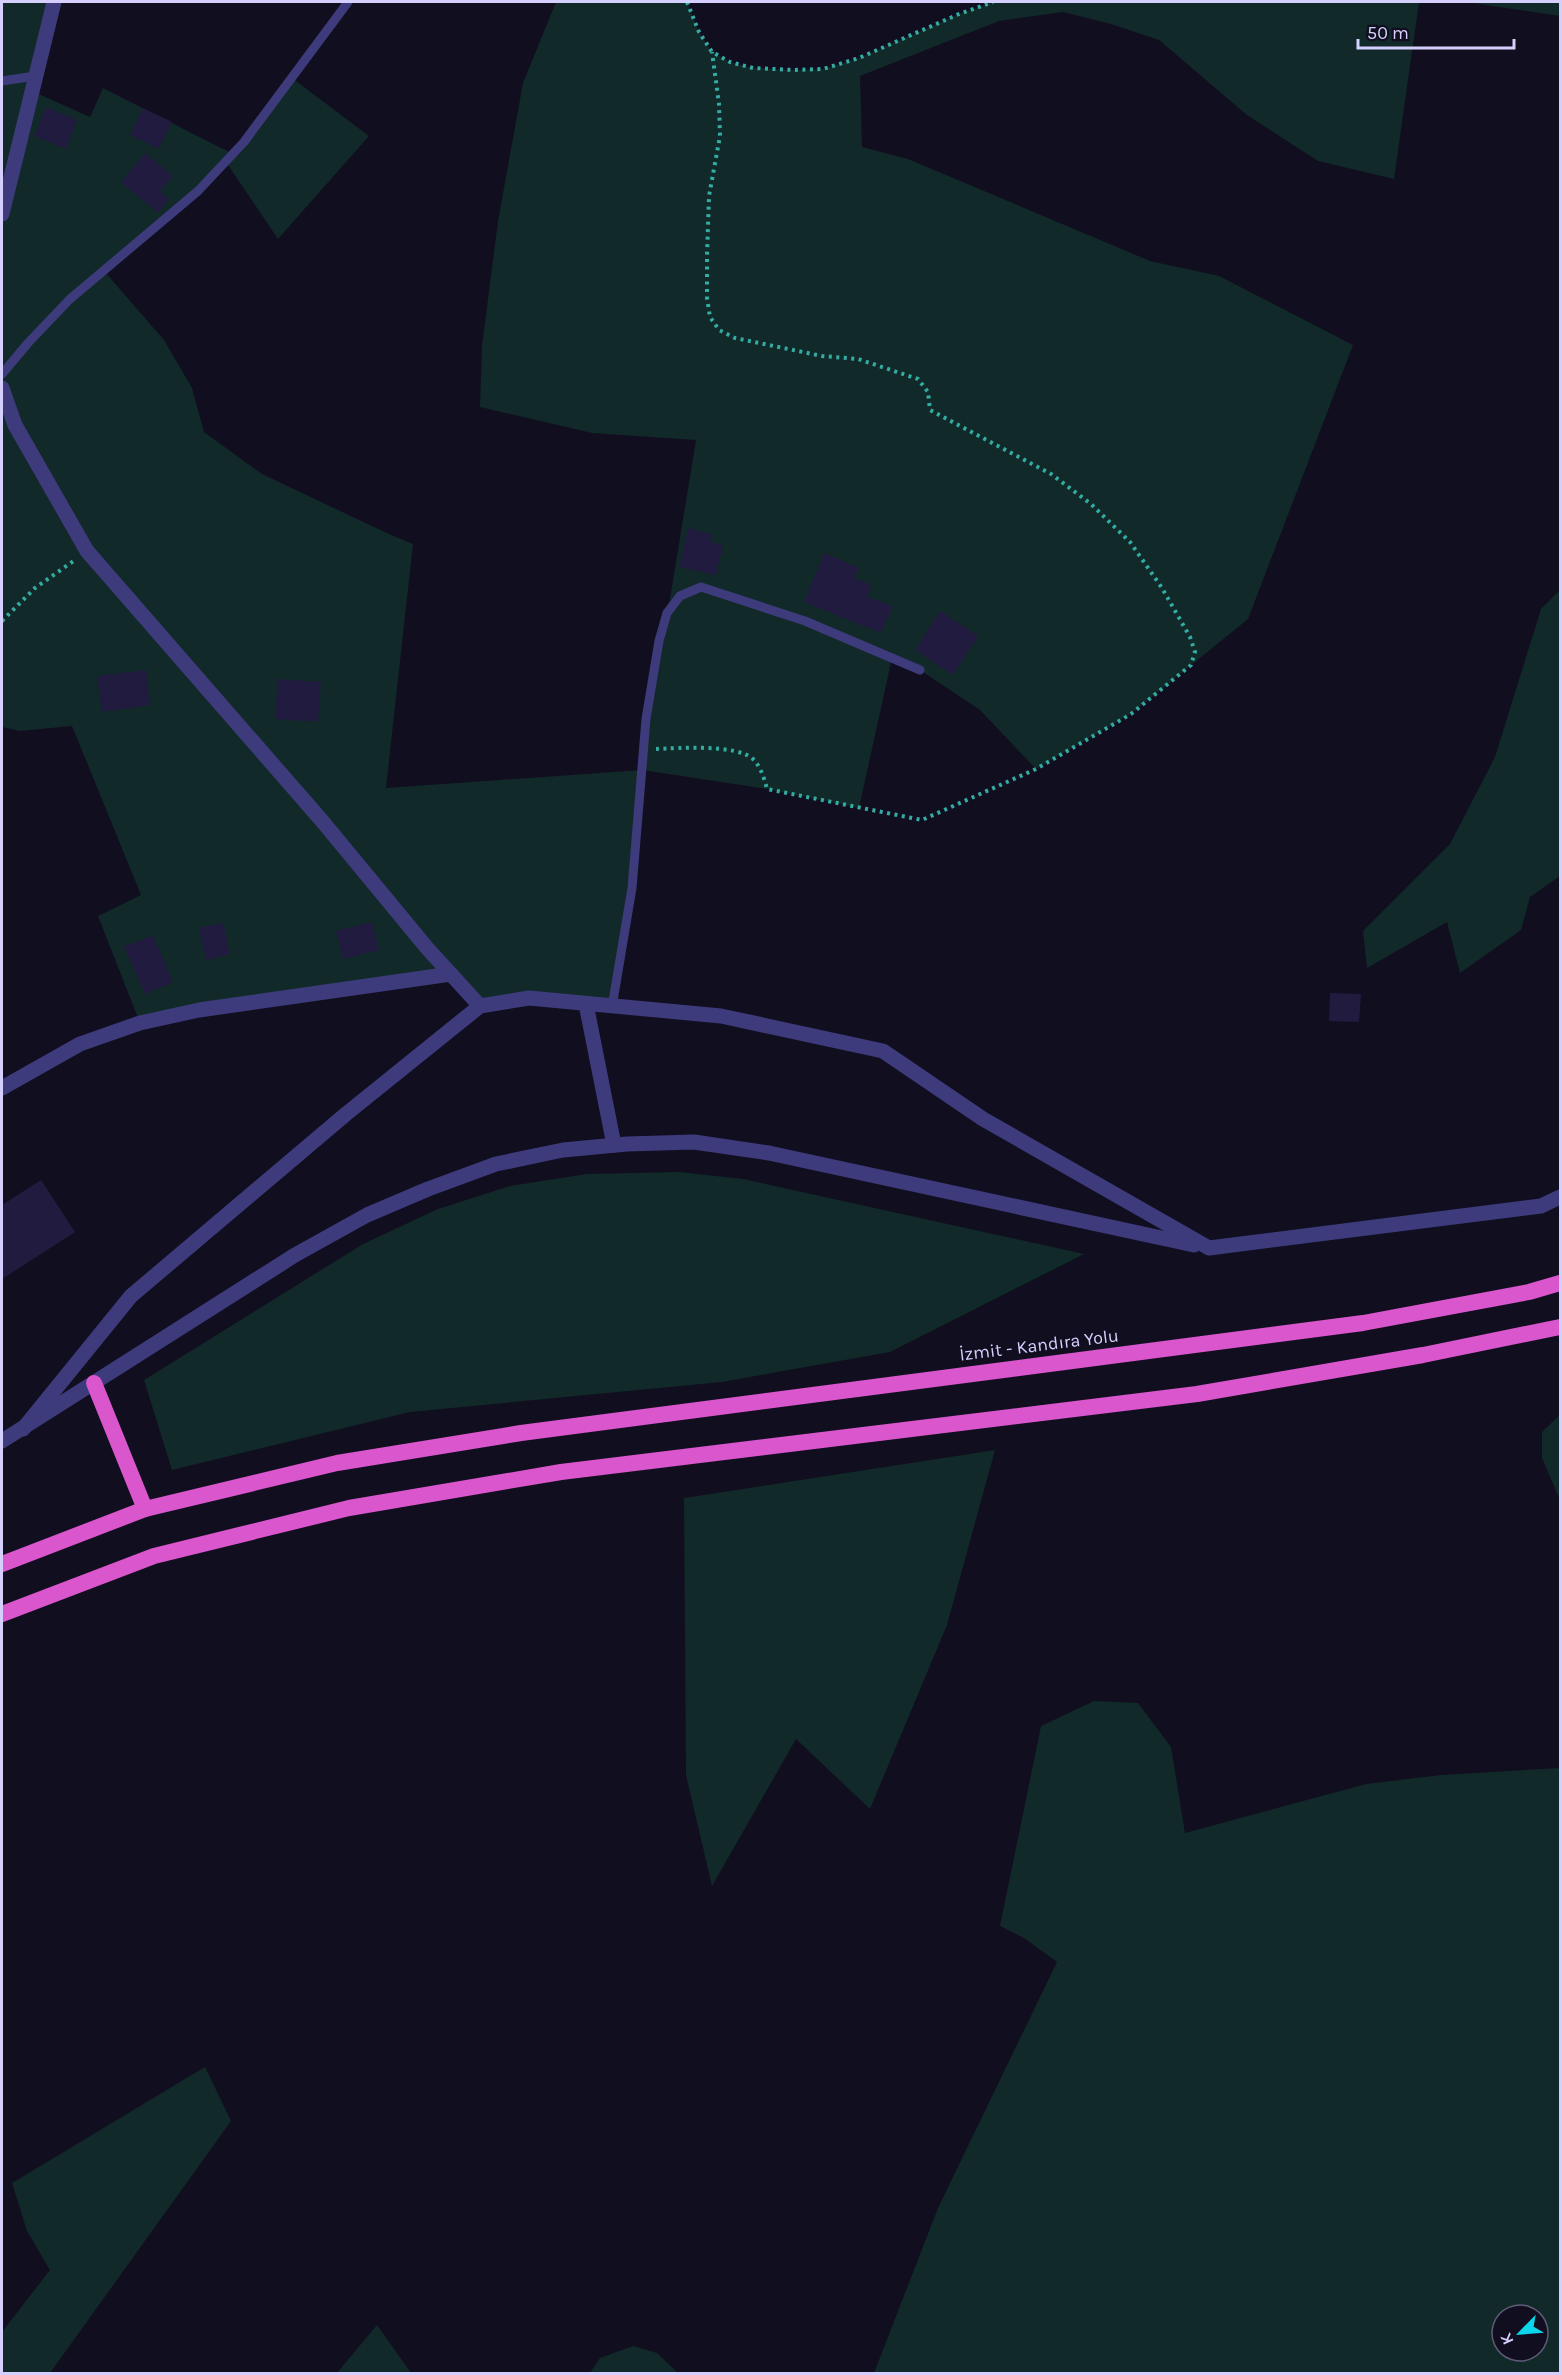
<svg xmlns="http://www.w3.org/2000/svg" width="1562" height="2375" font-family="Karla,sans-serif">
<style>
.green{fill:#112928;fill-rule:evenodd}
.building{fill:#221b40}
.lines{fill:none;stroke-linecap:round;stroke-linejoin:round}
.path{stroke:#34aca4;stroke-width:4;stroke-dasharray:3 4.5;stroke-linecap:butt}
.service{stroke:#3d3b7c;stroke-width:9}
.minor{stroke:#3d3b7c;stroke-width:15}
.trunk{stroke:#da56cc;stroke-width:16}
.labels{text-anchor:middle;stroke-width:4.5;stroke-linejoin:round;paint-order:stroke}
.street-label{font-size:18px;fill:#d4cffd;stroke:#110e20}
</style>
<rect width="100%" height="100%" fill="#110e20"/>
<!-- green -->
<g class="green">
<path d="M2 2H54L32 91 90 117 103 88 233 154 292 78 369 136 278 239 226 162 104 271 164 340 192 388 204 432 262 474 391 535 413 544 386 788 642 770 696 440 592 433 480 407 482 346 498 221 523 83 556 2H687L699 32 712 52 730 62 753 68 793 70 823 69 859 58 959 14 993 2H1419L1394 179 1318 161 1247 115 1159 40 1111 24 1063 12 999 21 860 76 862 147 908 159 1150 261 1219 276 1353 345 1248 619 1131 714 1036 769 980 710 920 670 892 658 859 808 767 789 642 770 632 888 612 1007 529 998 480 1006 451 974 140 1023 98 916 141 895 72 726 20 731 2 727Z"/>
<path d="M1467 2H1560V16Z"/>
<path d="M1560 590V876L1530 897 1521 930 1460 973 1447 922 1367 968 1363 931 1450 844 1495 757 1541 609Z"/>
<path d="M679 1172 743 1179 1084 1254 890 1352 722 1382 410 1412 172 1470 144 1380 363 1244 438 1209 510 1186 587 1174Z"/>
<path d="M1560 1415V1500L1542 1458V1432Z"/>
<path d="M995 1450 947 1625 870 1809 796 1739 712 1886 686 1775 684 1498Z"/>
<path d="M1094 1701 1138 1703 1171 1747 1185 1833 1366 1784 1441 1775 1560 1768V2373H874L938 2208 1057 1962 1024 1938 1000 1926 1041 1726ZM1502 2315H1538V2351H1502Z"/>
<path d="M205 2067 231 2121 50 2373H2V2332L50 2270 27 2231 12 2183Z"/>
<path d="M377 2325 411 2373H337Z"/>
<path d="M633 2346 657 2353 678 2373H590L600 2358Z"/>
</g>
<!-- building -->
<g class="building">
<path d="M46 107 77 120 66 149 34 136Z"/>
<path d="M143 108 172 122 159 149 130 135Z"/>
<path d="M145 153 173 176 160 191 169 199 158 213 121 182Z"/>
<path d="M688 528 712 534 710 542 723 545 716 575 679 567Z"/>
<path d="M824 553 859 568 854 578 871 585 867 597 893 606 881 633 804 602Z"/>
<path d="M940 611 978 636 953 675 915 650Z"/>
<path d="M146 670 150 705 102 712 97 676Z"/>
<path d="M278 679 321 682 318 722 275 719Z"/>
<path d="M372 922 379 950 343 959 336 931Z"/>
<path d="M223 923 230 954 206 960 199 928Z"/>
<path d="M153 935 173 982 145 994 124 947Z"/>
<path d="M1330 993 1361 994 1359 1022 1329 1021Z"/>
<path d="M41 1180 75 1232 2 1279V1205Z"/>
</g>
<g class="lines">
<!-- path -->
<g class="path">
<path d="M687 2 699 32 712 52 730 62 753 68 793 70 823 69 859 58 959 14 993 2"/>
<path d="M2 621 35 588 75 560"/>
<path d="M656 749C678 748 737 744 753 759 761 767 764 778 767 789L922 820 1036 769 1131 714 1191 665 1195 652 1190 637 1162 588 1130 542 1091 504 1051 474 930 410 928 392 918 379 858 359 822 356 735 338 719 330 710 317 707 298V256L709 196 720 136 719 104 712 52"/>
</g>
<!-- service -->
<g class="service">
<path d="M2 81 35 76"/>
<path d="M2 374 28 343 70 299 198 191 244 142 348 2"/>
<path d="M612 1007 632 888 646 719 659 641 667 613 680 596 701 587 805 621 920 670"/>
</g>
<!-- minor -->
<g class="minor">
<path d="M2 214 54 2"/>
<path d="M2 388 15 425 87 551 323 822 427 948 480 1006"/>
<path d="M586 1004 614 1145"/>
<path d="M2 1088 80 1044 140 1023 199 1010 451 974"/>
<path d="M23 1429 131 1296 346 1114 480 1006 529 998 721 1016 883 1051 983 1119 1209 1248 1541 1206 1560 1197"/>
<path d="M2 1441 295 1255 367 1215 428 1189 496 1164 563 1150 627 1144 694 1142 769 1153 1194 1245"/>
</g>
<!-- trunk -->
<g class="trunk">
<path d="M94 1383 145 1509"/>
<path d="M2 1564 145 1509 337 1463 521 1433 1363 1323 1529 1292 1560 1283"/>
<path d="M2 1614 154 1556 349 1508 561 1472 1197 1394 1423 1355 1560 1327"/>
</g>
</g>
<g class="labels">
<!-- street labels -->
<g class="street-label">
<text transform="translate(1039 1345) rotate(-7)" y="6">İzmit - Kandıra Yolu</text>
</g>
</g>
<!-- border -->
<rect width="1562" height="2375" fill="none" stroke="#d4cffd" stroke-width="6"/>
<!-- north arrow -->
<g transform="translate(1520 2333) rotate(245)"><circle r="28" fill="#110e20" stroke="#5f5b78" stroke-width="1.5"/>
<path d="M0-4.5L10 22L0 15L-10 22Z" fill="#0bd6ec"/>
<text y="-9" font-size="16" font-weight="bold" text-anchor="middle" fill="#d4cffd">K</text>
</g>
<!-- scale -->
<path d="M1358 39v9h156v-9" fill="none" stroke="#d4cffd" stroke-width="3"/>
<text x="1367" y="39" font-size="18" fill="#d4cffd" stroke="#110e20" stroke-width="4.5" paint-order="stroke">50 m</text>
</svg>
